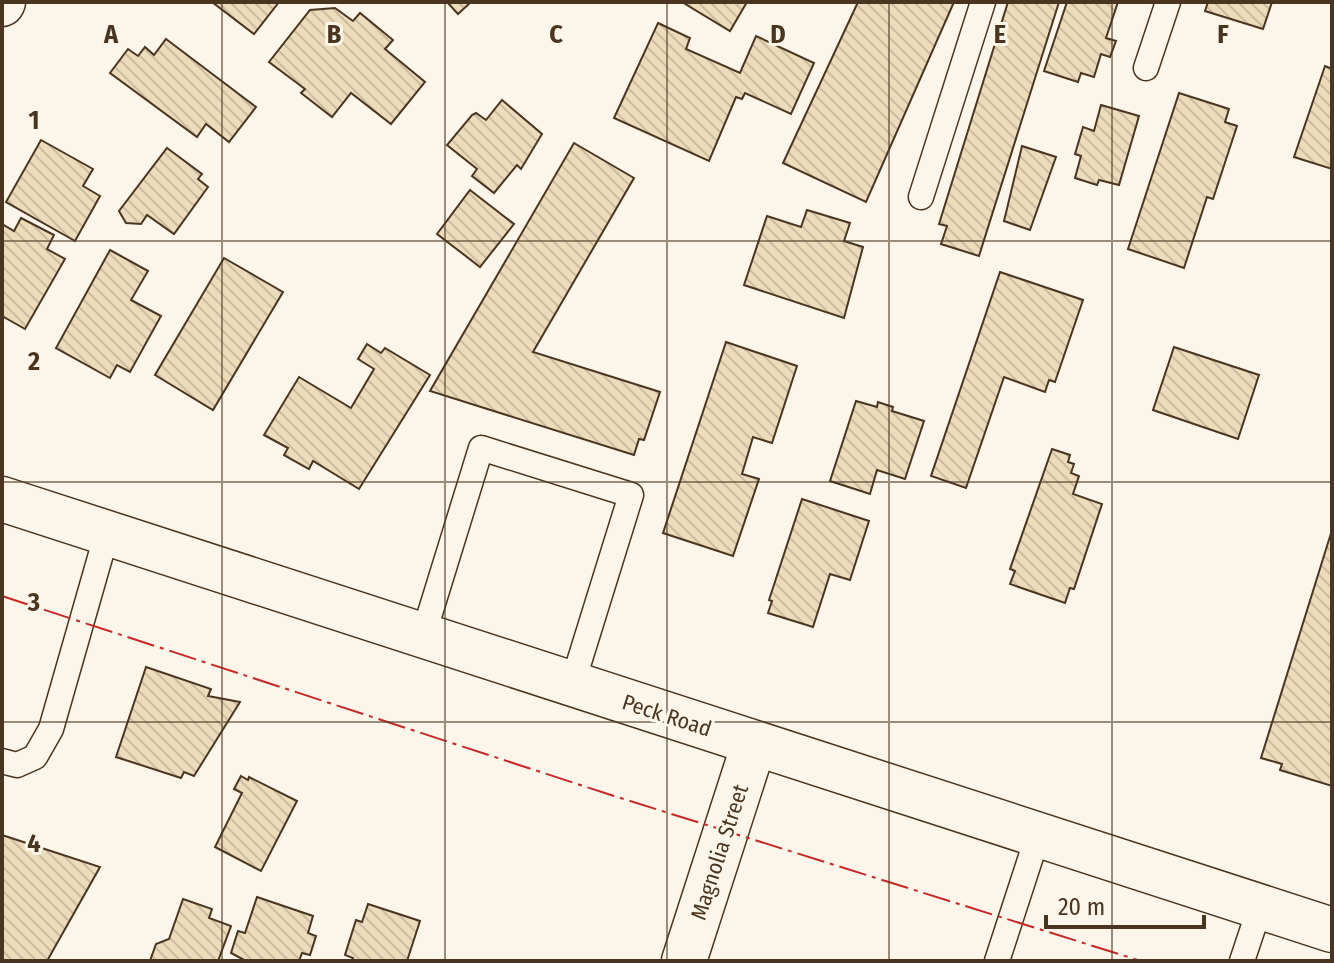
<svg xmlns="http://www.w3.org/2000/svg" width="1334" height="963" font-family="'Fira Sans Condensed',sans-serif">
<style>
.building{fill:url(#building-back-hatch);stroke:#4a3520;stroke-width:2}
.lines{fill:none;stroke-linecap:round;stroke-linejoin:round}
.lane-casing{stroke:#4a3520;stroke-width:27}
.street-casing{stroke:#4a3520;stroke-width:47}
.secondary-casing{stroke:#4a3520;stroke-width:47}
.lane{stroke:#fbf6e9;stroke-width:24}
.street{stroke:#fbf6e9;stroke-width:44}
.secondary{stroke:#fbf6e9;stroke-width:44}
.power{stroke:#c62828;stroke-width:2;stroke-dasharray:28 6 4 6;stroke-linecap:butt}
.grid{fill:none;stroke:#4a3520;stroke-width:2;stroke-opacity:0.55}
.labels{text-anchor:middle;stroke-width:6;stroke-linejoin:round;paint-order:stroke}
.street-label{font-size:22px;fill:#4a3520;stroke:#fbf6e9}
.grid-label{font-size:26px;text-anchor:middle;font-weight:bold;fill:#4a3520;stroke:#fbf6e9;stroke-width:6;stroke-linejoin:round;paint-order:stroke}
</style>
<defs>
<pattern id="building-back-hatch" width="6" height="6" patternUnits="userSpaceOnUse" patternTransform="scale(2)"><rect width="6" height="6" fill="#ecdcbc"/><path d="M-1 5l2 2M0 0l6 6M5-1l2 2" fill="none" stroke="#ccbda1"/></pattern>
</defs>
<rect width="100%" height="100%" fill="#fbf6e9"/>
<!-- building -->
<g class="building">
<path d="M212 2H279L254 34Z"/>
<path d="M447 2H471L458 14Z"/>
<path d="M682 2H747L730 31Z"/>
<path d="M858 2H954L866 202 783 163Z"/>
<path d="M1008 2H1059L979 256 941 244 947 226 939 224Z"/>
<path d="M1067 2H1118L1106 38 1116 41 1110 57 1101 54 1094 77 1081 73 1078 82 1044 71Z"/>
<path d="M1208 2H1272L1263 29 1205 11Z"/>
<path d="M335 8 353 21 360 13 393 40 385 49 425 82 391 124 351 93 332 117 301 93 305 89 269 62 310 10Z"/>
<path d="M658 23 690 38 686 49 740 73 756 36 814 63 791 114 745 93 742 99 736 97 709 161 614 118Z"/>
<path d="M166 39 256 107 229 142 206 124 197 137 110 73 128 49 138 56 145 47 154 55Z"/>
<path d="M1325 66 1332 69V169L1294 157Z"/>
<path d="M1179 93 1229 109 1225 122 1237 126 1213 199 1207 197 1184 268 1128 249Z"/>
<path d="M502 100 542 134 521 169 517 165 494 193 472 176 477 169 447 145 472 115 476 113 486 120Z"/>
<path d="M1101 105 1139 116 1119 185 1099 180 1097 185 1075 178 1081 156 1075 154 1083 127 1094 131Z"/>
<path d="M41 140 93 169 83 186 100 196 75 241 6 202Z"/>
<path d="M574 143 634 178 533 352 660 392 644 440 639 439 634 455 430 391Z"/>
<path d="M1022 146 1056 157 1030 230 1004 221Z"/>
<path d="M167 148 202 174 198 179 208 187 174 234 147 215 141 224 126 223 119 211Z"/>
<path d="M470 190 514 224 480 267 437 234Z"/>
<path d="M807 210 850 223 844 241 863 247 844 318 744 285 767 216 801 227Z"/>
<path d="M21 218 54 235 47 249 65 259 25 329 2 316V224L14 231Z"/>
<path d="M110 250 148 271 131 300 161 316 130 372 117 365 110 378 56 348Z"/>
<path d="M224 258 283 292 213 410 155 375Z"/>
<path d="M1000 272 1083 300 1055 382 1049 380 1045 392 1004 377 966 488 931 476Z"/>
<path d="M726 342 797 366 772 443 753 437 742 474 759 479 733 556 663 533Z"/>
<path d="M367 344 381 353 385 348 430 375 359 489 313 461 309 469 284 455 288 448 264 435 299 377 351 408 374 369 358 359Z"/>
<path d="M1174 347 1259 375 1238 439 1153 410Z"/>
<path d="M856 401 877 407 878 402 893 407 892 411 924 421 905 479 877 470 870 494 830 481Z"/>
<path d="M1052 449 1070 455 1068 462 1074 464 1071 473 1079 476 1073 494 1102 504 1074 589 1070 588 1065 603 1010 584 1015 571 1010 569Z"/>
<path d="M802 499 869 521 850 580 830 574 813 627 768 613 772 601 769 600Z"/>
<path d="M1332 530V786L1280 770 1282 764 1261 758Z"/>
<path d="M146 667 211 689 208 696 240 702 194 776 184 772 181 778 116 757Z"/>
<path d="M241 776 248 780 249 777 297 801 261 871 215 847 242 793 234 789Z"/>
<path d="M2 835 100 867 47 961H2Z"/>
<path d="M257 897 313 916 308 933 316 936 310 955 302 953 299 961H246L231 953 238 931 245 933Z"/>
<path d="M183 899 212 909 209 918 231 926 218 961H150L156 944 169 939Z"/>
<path d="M368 904 420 921 407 961H352L353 958 345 955 356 920 362 922Z"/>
</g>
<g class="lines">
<defs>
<g id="lane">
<path d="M1146 68 1168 2"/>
<path d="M921 197 983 2"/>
<path d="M423 636 481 448 631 495 572 685"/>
<path d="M2 761 17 765 35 757 51 729 107 533"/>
<path d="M997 961 1038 835"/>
<path d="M1242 961 1260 907"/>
</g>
<path id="street" d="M2 4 3 2"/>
<g id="secondary">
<path d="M2 499 1332 930"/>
<path d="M684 961 754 744"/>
</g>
</defs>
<!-- lane casing -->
<use href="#lane" class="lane-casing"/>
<!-- street casing -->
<use href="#street" class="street-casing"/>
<!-- secondary casing -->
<use href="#secondary" class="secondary-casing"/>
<!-- lane -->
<use href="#lane" class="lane"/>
<!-- street -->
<use href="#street" class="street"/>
<!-- secondary -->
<use href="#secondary" class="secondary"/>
<!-- power -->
<path class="power" d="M2 596 611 795 1141 961"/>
</g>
<!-- grid -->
<path class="grid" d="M222 2V961M445 2V961M667 2V961M889 2V961M1112 2V961M2 241H1332M2 482H1332M2 722H1332"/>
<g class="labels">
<!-- street labels -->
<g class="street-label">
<text transform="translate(667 715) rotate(18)" y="8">Peck Road</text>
<text transform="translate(719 852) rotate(-72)" y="8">Magnolia Street</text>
</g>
</g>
<g class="grid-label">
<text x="111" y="43">A</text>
<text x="334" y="43">B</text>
<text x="556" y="43">C</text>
<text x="778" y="43">D</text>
<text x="1000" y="43">E</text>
<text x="1223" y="43">F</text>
<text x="34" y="129">1</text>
<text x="34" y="370">2</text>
<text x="34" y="611">3</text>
<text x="34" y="852">4</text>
</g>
<!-- border -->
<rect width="1334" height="963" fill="none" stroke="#4a3520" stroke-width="8"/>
<!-- scale -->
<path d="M1046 915v12h158v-12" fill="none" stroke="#4a3520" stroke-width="4"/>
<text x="1058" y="915" font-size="24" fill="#4a3520" stroke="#fbf6e9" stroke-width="6" paint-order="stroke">20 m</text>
</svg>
